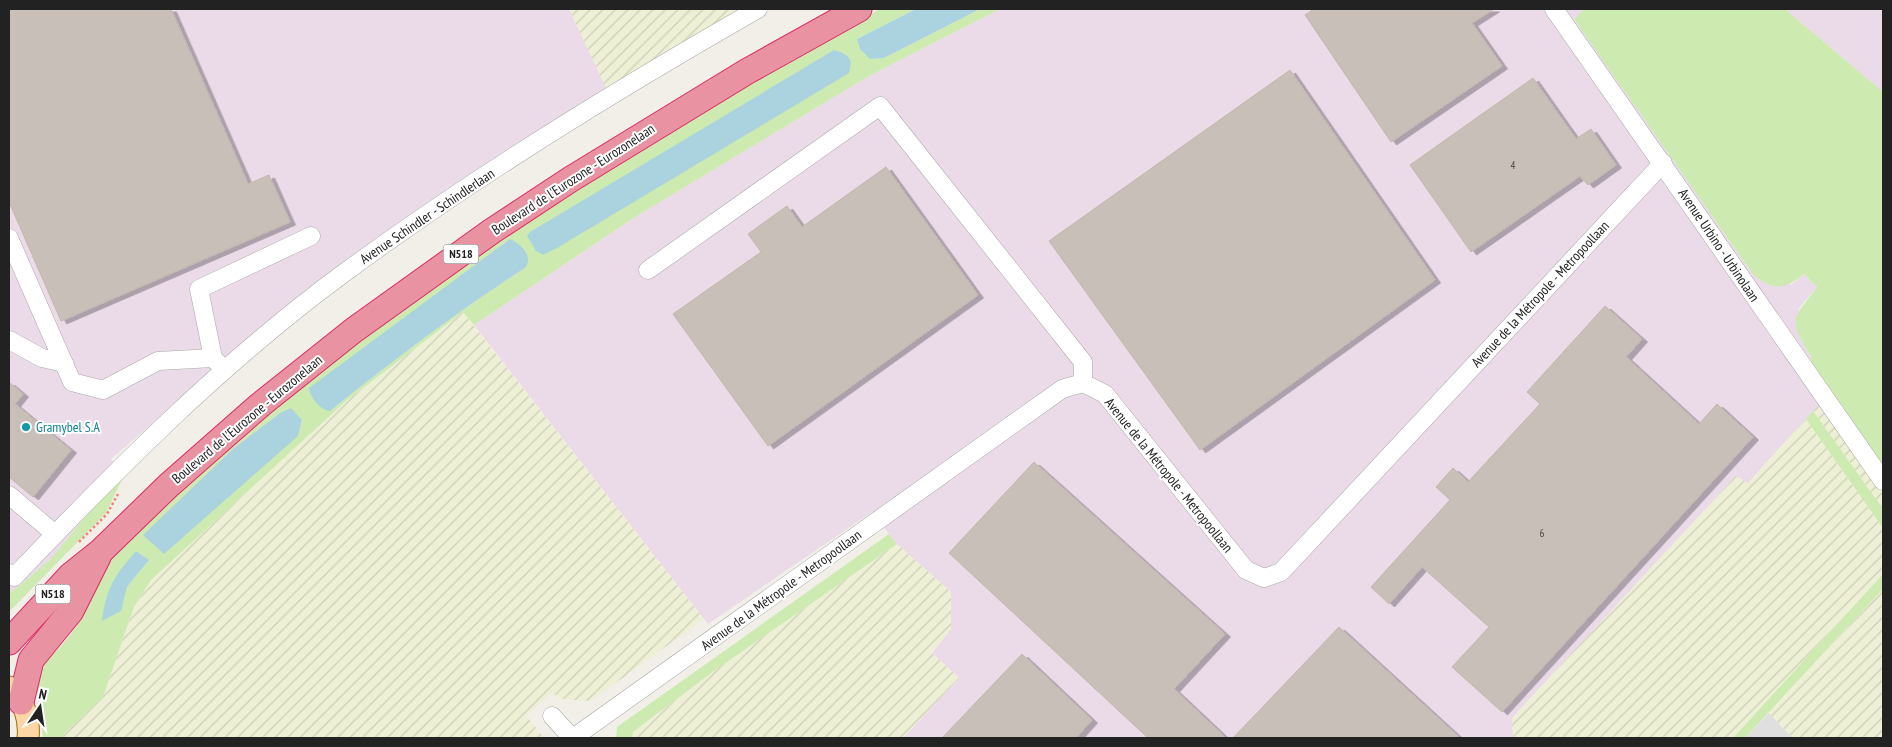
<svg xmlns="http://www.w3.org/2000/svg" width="1892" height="747" font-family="'PT Sans Narrow',sans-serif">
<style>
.residential{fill:#e0dfdf}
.industrial{fill:#ebdbe8}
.farmland{fill:url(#farmland-furrows)}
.grass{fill:#cdebb0;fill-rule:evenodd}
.water{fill:#aad3df}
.building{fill:#c7bfb8;stroke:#c4b6ab;filter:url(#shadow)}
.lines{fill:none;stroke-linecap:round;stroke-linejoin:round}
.minor-casing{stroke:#a9a9a9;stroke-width:19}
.major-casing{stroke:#a06b00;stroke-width:23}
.highway-casing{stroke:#dc2a67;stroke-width:27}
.path{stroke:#fa8072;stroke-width:2.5;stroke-dasharray:2.5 2.5;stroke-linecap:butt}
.minor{stroke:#fff;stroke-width:18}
.major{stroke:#fcd6a4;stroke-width:21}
.highway{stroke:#e892a2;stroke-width:25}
.culture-dot{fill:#0f9aa8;stroke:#fff;stroke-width:2}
.labels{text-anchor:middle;stroke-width:4;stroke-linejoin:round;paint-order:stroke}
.number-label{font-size:11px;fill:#4b4948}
.shield{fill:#fff;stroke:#646464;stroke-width:1}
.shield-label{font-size:12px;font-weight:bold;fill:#222}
.street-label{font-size:14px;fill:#222;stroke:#fff}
.culture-label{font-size:14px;fill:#0d838f;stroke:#fff;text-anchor:start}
</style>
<defs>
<pattern id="farmland-furrows" width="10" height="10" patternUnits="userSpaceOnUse" patternTransform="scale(1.25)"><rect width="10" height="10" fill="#eef0d5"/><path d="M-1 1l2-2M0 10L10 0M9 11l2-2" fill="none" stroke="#ccceb7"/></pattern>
<filter id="shadow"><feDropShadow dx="5.5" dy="3" stdDeviation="0" flood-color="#0004"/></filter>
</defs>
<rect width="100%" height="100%" fill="#f2efe9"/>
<!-- residential -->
<path class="residential" d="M1769 713 1793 738H1745Z"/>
<!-- industrial -->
<g class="industrial">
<path d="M9 9H569L607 90 253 337 111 459 123 471 50 560 12 592 9 590Z"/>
<path d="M1000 9H1584L1574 20 1791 285 1804 274 1817 287 1799 308V336L1813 358 1833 404 1813 411 1747 484 1737 477 1513 718V738H903L959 678 932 653 951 629V592L897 544 872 512 708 624 474 325 632 219 869 76Z"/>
<path d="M1785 9H1883V92Z"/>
</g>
<!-- farmland -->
<g class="farmland">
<path d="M569 9H742L607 90Z"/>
<path d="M463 312 704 619 591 701 561 699 552 693 526 715 544 738H60L103 697 134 607 151 580 346 401Z"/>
<path d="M1833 404 1883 474V509L1813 411 1819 405Z"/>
<path d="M1806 419 1883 528V574L1733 738H1513L1512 718 1736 476 1748 483Z"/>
<path d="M897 544 951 592V629L932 653 959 678 903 738H632L633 732 714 671Z"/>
<path d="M1883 589V738H1793L1769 713Z"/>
</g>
<!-- grass -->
<g class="grass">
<path d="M880 9H916L857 39 870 59 884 58 980 9H1000L869 76 632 219 474 325 463 312 346 401 151 580 134 607 103 697 60 738H43L37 691 38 665C82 640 94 582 121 542L303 382 490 245 750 80ZM851 65 848 73 543 255ZM505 242 525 268C457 312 394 360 330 411ZM280 413 302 420 298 436 144 535 234 448ZM136 551 149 560 127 587Z"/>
<path d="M1584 9H1785L1883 92V474L1806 365 1812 358C1788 318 1791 322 1817 287L1804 274C1784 290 1772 291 1753 274L1574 19Z"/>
<path d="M1813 411 1883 509V528L1806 419Z"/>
<path d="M123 471 124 475 106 513 9 612V590L12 592 50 560Z"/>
<path d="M889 534 897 544 714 671 633 732 632 738H616L617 727Z"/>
<path d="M1883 574V589L1745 738H1733Z"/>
</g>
<!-- water -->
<g class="water">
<path d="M916 9H980L884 58 870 59 860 49 857 39Z"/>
<path d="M834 50C848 54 854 58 849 73L557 248 543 255 536 251 527 236 530 232Z"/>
<path d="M510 239C521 244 534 256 525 268 457 312 394 360 330 411 321 410 310 398 309 388Z"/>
<path d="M291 408 302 420 298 436 164 554 143 535 234 448 280 413Z"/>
<path d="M136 551 149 560 127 587 121 611 102 621C106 588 115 575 136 551Z"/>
</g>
<!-- building -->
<g class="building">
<path d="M9 9H171L248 184 269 175 290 222 61 321 9 202Z"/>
<path d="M1314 9H1494L1472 23 1502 66 1391 142 1305 15Z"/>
<path d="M1290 70 1435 280 1200 450 1049 241Z"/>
<path d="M1533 78 1576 139 1591 129 1616 165 1588 185 1580 176 1471 252 1410 165Z"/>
<path d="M886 167 978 295 768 446 673 314 761 252 748 234 787 206 802 227Z"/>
<path d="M1605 306 1642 339 1626 357 1699 424 1717 404 1753 437 1502 712 1452 667 1489 627 1422 567 1389 604 1371 587 1450 500 1436 487 1453 468 1468 482 1540 404 1527 392Z"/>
<path d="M9 382 23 394 15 404 71 450 33 497 9 477Z"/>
<path d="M1034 462 1225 634 1174 689 1226 738H1148L949 553Z"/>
<path d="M1339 627 1460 738H1233Z"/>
<path d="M1022 654 1092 720 1076 738H942Z"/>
</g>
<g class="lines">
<defs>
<g id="minor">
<path d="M1554 9 1883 481"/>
<path d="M9 238 72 382 103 390 158 361 213 358"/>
<path d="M648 270 880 106 1083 362V383"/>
<path d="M9 340 42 358 64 363"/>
<path d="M221 366 213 358 199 289 311 236"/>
<path d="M9 495 55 534"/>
<path d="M9 573 14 577C117 469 223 362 344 273 476 176 616 90 758 9"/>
<path d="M552 716 572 738"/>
<path d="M573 738 1062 389 1083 383 1105 394 1246 570 1264 578 1281 572 1663 163"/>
</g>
<path id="major" d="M9 687C24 699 30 720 28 738"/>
<g id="highway">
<path d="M9 642 71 575 101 551 169 485 260 405 354 330 492 231 571 179 746 72 859 9"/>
<path d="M21 702 31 660 71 611 98 557"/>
</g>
</defs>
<!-- minor casing -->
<use href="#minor" class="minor-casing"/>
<!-- major casing -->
<use href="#major" class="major-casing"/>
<!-- highway casing -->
<use href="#highway" class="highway-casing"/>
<!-- path -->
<path class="path" d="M79 542 107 514 118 494"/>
<!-- minor -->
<use href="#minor" class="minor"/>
<!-- major -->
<use href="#major" class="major"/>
<!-- highway -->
<use href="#highway" class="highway"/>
</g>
<!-- markers -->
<circle class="culture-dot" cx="26" cy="427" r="5"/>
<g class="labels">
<!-- number labels -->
<g class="number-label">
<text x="1513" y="169">4</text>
<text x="1542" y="537">6</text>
</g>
<!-- shield labels -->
<g class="shield">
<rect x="443.5" y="244.5" width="35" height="19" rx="4"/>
<rect x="35.5" y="584.5" width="35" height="19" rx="4"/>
</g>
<g class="shield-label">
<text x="461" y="258">N518</text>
<text x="53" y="598">N518</text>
</g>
<!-- street labels -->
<g class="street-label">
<text transform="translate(573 179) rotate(-33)" y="5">Boulevard de l'Eurozone - Eurozonelaan</text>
<text transform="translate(427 216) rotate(-34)" y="5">Avenue Schindler - Schindlerlaan</text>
<text transform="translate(1719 245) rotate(56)" y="5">Avenue Urbino - Urbinolaan</text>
<text transform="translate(1540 294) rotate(-47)" y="5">Avenue de la Métropole - Metropoollaan</text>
<text transform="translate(247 419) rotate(-40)" y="5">Boulevard de l'Eurozone - Eurozonelaan</text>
<text transform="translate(1169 475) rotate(51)" y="5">Avenue de la Métropole - Metropoollaan</text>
<text transform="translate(781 590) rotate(-36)" y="5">Avenue de la Métropole - Metropoollaan</text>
</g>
<!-- culture labels -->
<g class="culture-label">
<text x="36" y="432">Gramybel S.A</text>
</g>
</g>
<!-- border -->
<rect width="1892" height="747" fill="none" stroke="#222222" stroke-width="20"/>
<!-- north arrow -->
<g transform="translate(40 707) rotate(13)" stroke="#ffffff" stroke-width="4" paint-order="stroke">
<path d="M0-4L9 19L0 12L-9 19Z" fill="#222222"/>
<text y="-8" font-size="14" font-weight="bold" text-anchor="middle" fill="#222222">N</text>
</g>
</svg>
